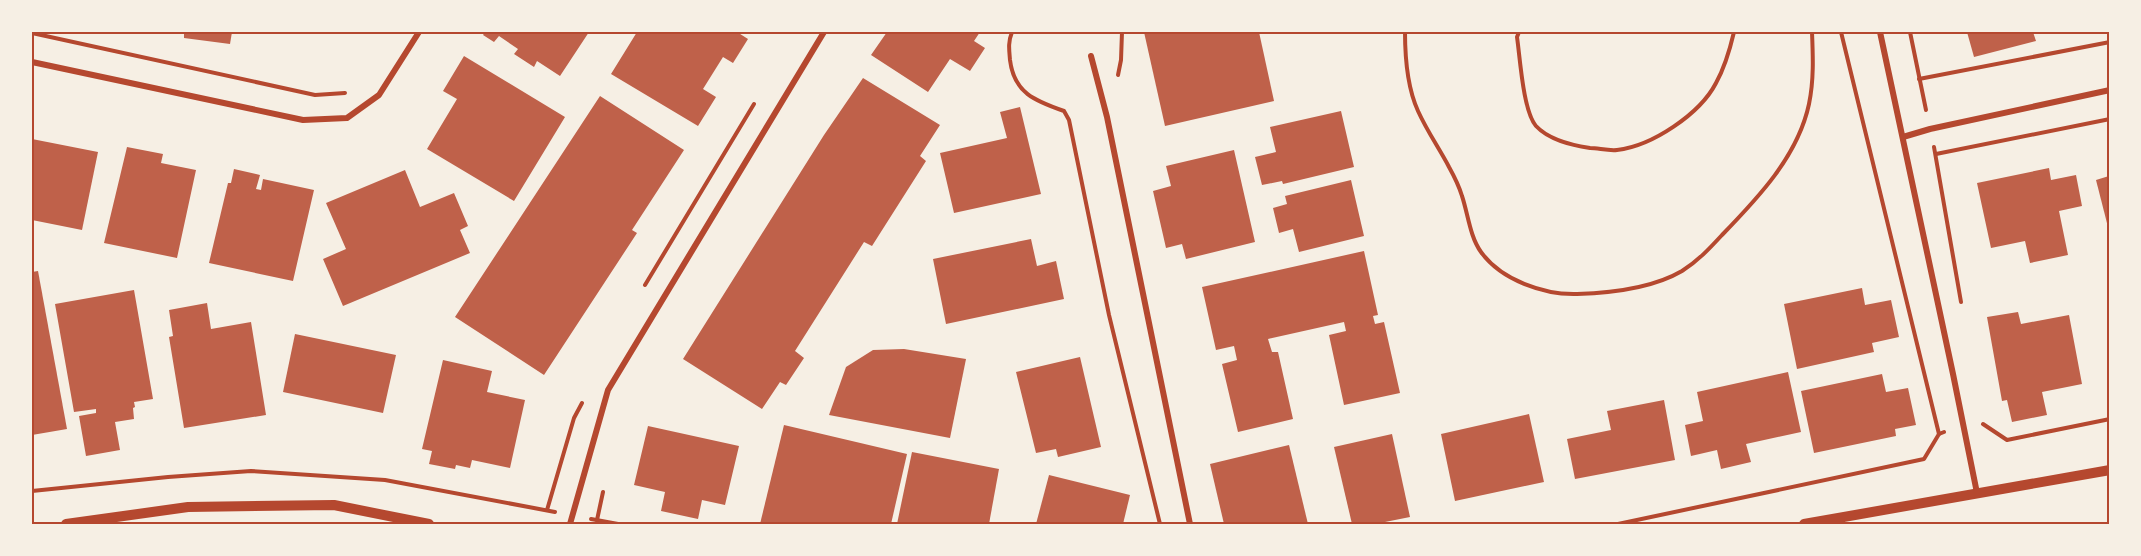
<svg xmlns="http://www.w3.org/2000/svg" width="2141" height="556" font-family="'Space Grotesk',sans-serif">
<style>
.building{fill:#bf614a}
.lines{fill:none;stroke-linecap:round;stroke-linejoin:round}
.path{stroke:#b5482f;stroke-width:4}
.minor{stroke:#b5482f;stroke-width:6}
.tertiary{stroke:#b5482f;stroke-width:10}
.neatline{fill:none;stroke:#b5482f;stroke-width:2}
</style>
<rect width="100%" height="100%" fill="#f6efe4"/>
<!-- building -->
<g class="building">
<path d="M184 32H232L230 44 184 38Z"/>
<path d="M485 32H589L560 76 537 61 534 67 514 54 518 49 499 36 494 42 483 35Z"/>
<path d="M637 32H737L748 39 733 63 723 57 703 89 716 97 698 126 611 74Z"/>
<path d="M887 32H980L974 41 985 48 970 71 950 59 928 92 871 55Z"/>
<path d="M1144 32H1259L1274 101 1165 126Z"/>
<path d="M1967 32H2033L2036 41 1974 57Z"/>
<path d="M464 56 565 117 514 201 427 149 457 99 443 91Z"/>
<path d="M863 78 940 125 920 156 926 161 872 246 864 242 795 351 804 358 786 385 780 382 762 409 683 359 824 135Z"/>
<path d="M600 96 684 150 632 230 637 233 544 375 455 317Z"/>
<path d="M1020 107 1041 194 954 213 940 153 1007 138 1000 112Z"/>
<path d="M1341 111 1354 167 1283 184 1282 181 1262 185 1255 157 1276 152 1270 127Z"/>
<path d="M32 139 98 152 82 230 32 220Z"/>
<path d="M127 147 163 154 161 163 196 170 177 258 104 243Z"/>
<path d="M1234 150 1255 242 1186 259 1182 244 1166 248 1153 191 1171 186 1166 166Z"/>
<path d="M2049 168 2051 180 2076 175 2082 206 2059 211 2068 255 2030 263 2025 241 1991 248 1977 183Z"/>
<path d="M234 169 260 175 256 189 261 190 263 179 314 190 293 281 209 263 228 183H231Z"/>
<path d="M405 170 420 207 454 193 468 226 460 230 470 253 343 306 323 259 346 249 326 203Z"/>
<path d="M2109 176V231L2096 180Z"/>
<path d="M1351 180 1364 236 1299 252 1293 229 1279 233 1273 208 1287 204 1285 196Z"/>
<path d="M1031 239 1037 266 1056 261 1064 299 946 324 933 259Z"/>
<path d="M1364 251 1378 315 1373 316 1375 324 1384 322 1400 393 1344 405 1329 335 1346 331 1344 322 1268 339 1272 352H1278L1293 419 1238 432 1222 364 1237 360 1234 346 1216 350 1202 287Z"/>
<path d="M38 271 67 429 32 435V272Z"/>
<path d="M1862 288 1865 305 1891 300 1899 337 1872 343 1874 352 1797 369 1784 304Z"/>
<path d="M134 290 153 399 134 402 135 407 133 408 134 419 115 422 120 450 86 456 79 416 96 413V409L74 412 55 304Z"/>
<path d="M207 303 211 329 251 322 266 415 184 428 169 337 173 336 169 310Z"/>
<path d="M2018 312 2021 324 2069 315 2082 384 2042 392 2047 415 2012 422 2007 400 2002 401 1987 317Z"/>
<path d="M295 334 396 355 383 413 283 392Z"/>
<path d="M904 349 966 359 950 438 829 415 846 367 873 350Z"/>
<path d="M1080 357 1101 447 1058 457 1056 449 1036 453 1016 372Z"/>
<path d="M443 360 492 371 487 392 525 400 510 468 472 460 470 468 456 465 455 469 429 464 432 451 422 449Z"/>
<path d="M1788 372 1801 432 1746 444 1751 462 1721 469 1717 450 1691 456 1685 425 1703 421 1697 392Z"/>
<path d="M1882 374 1886 392 1908 388 1916 425 1895 429 1896 436 1814 453 1801 391Z"/>
<path d="M1664 400 1675 460 1575 479 1567 439 1611 430 1607 411Z"/>
<path d="M1529 414 1544 482 1455 501 1441 434Z"/>
<path d="M784 425 907 454 891 524H760Z"/>
<path d="M648 426 739 446 725 505 702 500 698 519 661 511 665 492 634 485Z"/>
<path d="M1392 434 1410 517 1375 524H1352L1334 447Z"/>
<path d="M1289 445 1308 524H1224L1210 464Z"/>
<path d="M912 452 999 469 989 524H897Z"/>
<path d="M1049 475 1130 495 1123 524H1036Z"/>
</g>
<g class="lines">
<!-- path -->
<g class="path">
<path d="M1012 32C1008 42 1009 49 1010 60 1014 93 1035 101 1064 111L1069 120 1109 315 1160 524"/>
<path d="M1405 32C1405 58 1407 87 1418 111 1427 131 1439 148 1449 167 1454 176 1459 186 1462 196 1468 214 1470 237 1481 252 1501 280 1544 295 1577 294 1610 293 1653 288 1682 271 1698 261 1710 248 1722 235 1758 198 1798 156 1809 104 1814 80 1813 56 1812 32"/>
<path d="M1519 32 1517 37C1520 57 1523 111 1536 126 1549 140 1571 145 1590 148 1598 148 1608 151 1617 150 1652 146 1700 114 1716 83 1725 67 1730 49 1734 32"/>
<path d="M1841 32 1939 434"/>
<path d="M1910 32 1926 110"/>
<path d="M32 33 315 95 345 93"/>
<path d="M1118 75 1121 60 1122 32"/>
<path d="M1919 79 2110 42"/>
<path d="M1934 147 1961 302"/>
<path d="M1936 154 2110 119"/>
<path d="M645 285 754 104"/>
<path d="M1983 424 2007 440 2110 419"/>
<path d="M32 491 168 477 251 471 385 480 555 512"/>
<path d="M547 510 574 418 582 403"/>
<path d="M591 519 618 524"/>
<path d="M597 520 603 492"/>
<path d="M1618 524 1924 459 1939 434 1944 432"/>
</g>
<!-- minor -->
<g class="minor">
<path d="M1880 32 1953 374 1977 493"/>
<path d="M1091 56 1107 117 1190 524"/>
<path d="M32 62 303 120 347 118 379 95 419 32"/>
<path d="M1903 137 1930 129 2110 90"/>
<path d="M570 524 608 390 824 32"/>
</g>
<!-- tertiary -->
<g class="tertiary">
<path d="M66 524 188 507 334 505 429 524"/>
<path d="M1804 524 2110 470"/>
</g>
</g>
<!-- border -->
<rect width="2141" height="556" fill="none" stroke="#f6efe4" stroke-width="66"/>
<rect x="33" y="33" width="2075" height="490" class="neatline"/>
</svg>
